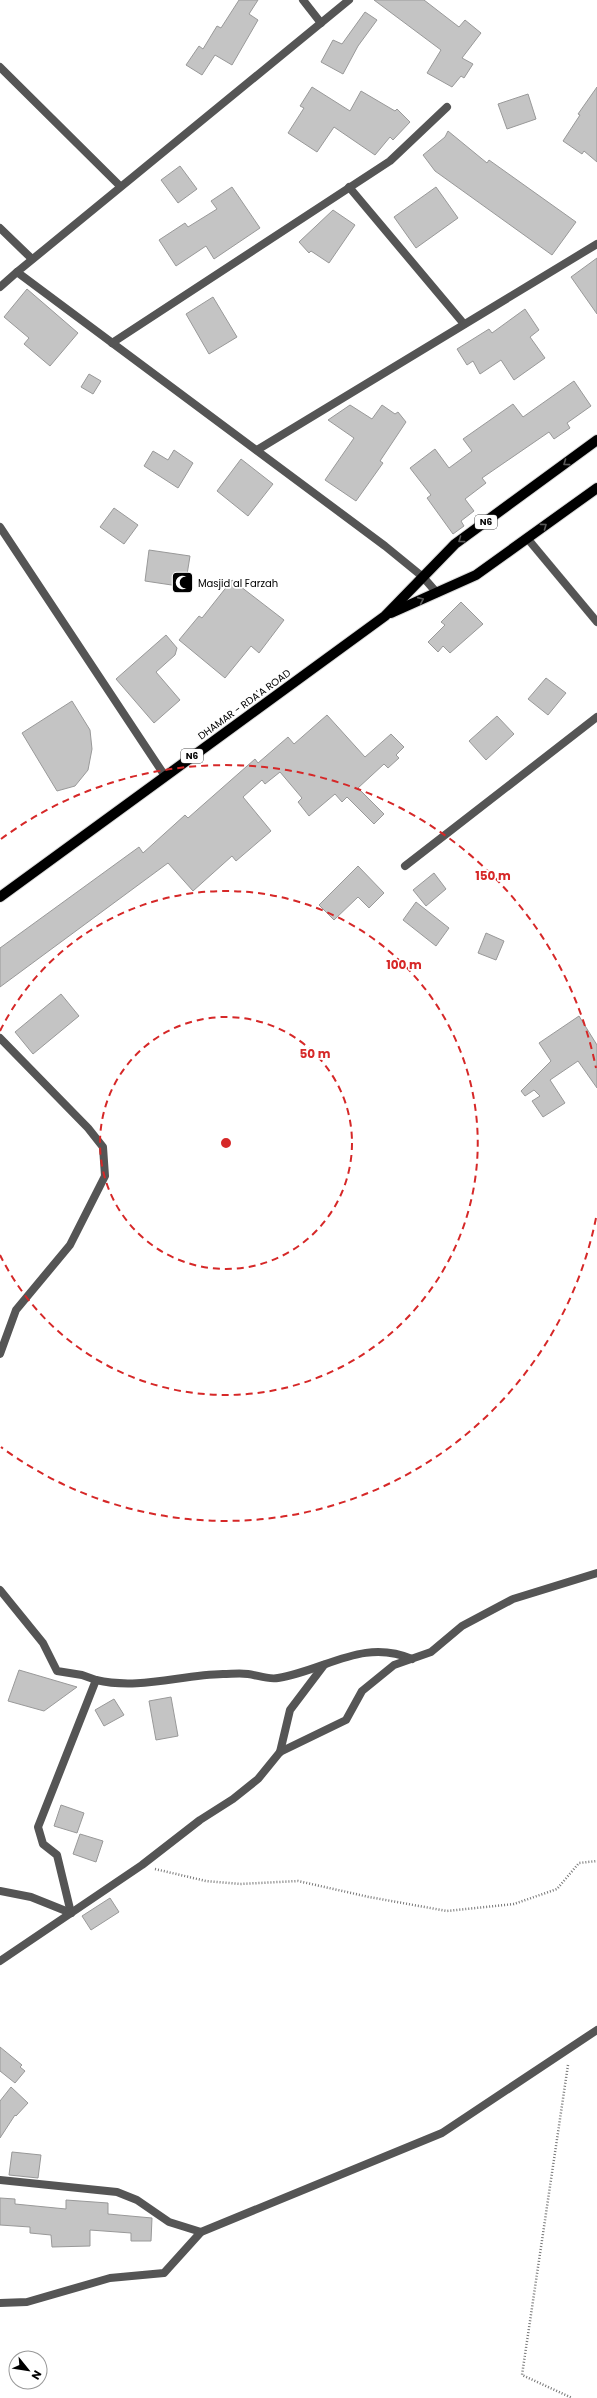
<svg xmlns="http://www.w3.org/2000/svg" width="597" height="2398" font-family="Poppins,sans-serif">
<style>
.building{fill:#c4c4c4;stroke:#999}
.lines{fill:none;stroke-linecap:round;stroke-linejoin:round}
.primary-casing{stroke:#dbdbdb;stroke-width:12}
.path{stroke:#777;stroke-width:2.5;stroke-dasharray:1 2;stroke-linecap:butt}
.minor{stroke:#555;stroke-width:8}
.primary{stroke:#000;stroke-width:10}
.oneway{stroke:#595959}
.ring{fill:none;stroke:#d62828;stroke-width:2;stroke-dasharray:7 5}
.labels{text-anchor:middle;stroke-width:3.5;stroke-linejoin:round;paint-order:stroke}
.shield{fill:#fff;stroke:#4c4c4c;stroke-width:1}
.shield-label{font-size:9px;font-weight:bold;fill:#000}
.poi-label{font-size:10px;fill:#000;stroke:#fff;text-anchor:start}
.street-label{font-size:10px;fill:#000;stroke:#fff}
.centre{fill:#d62828;stroke:#fff;stroke-width:2}
.ring-label{font-size:12px;text-anchor:middle;font-weight:bold;fill:#d62828;stroke:#fff;stroke-width:3.5;stroke-linejoin:round;paint-order:stroke}
</style>
<rect width="100%" height="100%" fill="#fff"/>
<!-- building -->
<g class="building">
<path d="M239 0H258L249 14 258 20 232 65 215 55 202 75 186 65 199 46 203 49 217 26 221 28Z"/>
<path d="M374 0H424L459 27 465 20 481 33 462 58 473 64 464 78 461 76 452 87 427 73 441 50Z"/>
<path d="M365 12 377 20 358 46 343 74 321 62 333 40 342 44Z"/>
<path d="M312 87 350 111 361 91 395 111 397 109 410 122 393 140 390 137 375 155 334 127 317 152 288 133 304 108 300 106Z"/>
<path d="M597 87V162L584 151 582 154 563 141 580 115 578 114Z"/>
<path d="M528 94 536 119 507 129 498 104Z"/>
<path d="M448 131 487 163 489 160 576 222 552 255 435 171 423 155 445 137Z"/>
<path d="M180 166 197 189 178 203 161 180Z"/>
<path d="M232 187 260 228 214 259 206 246 176 266 159 240 185 223 188 227 217 209 211 201Z"/>
<path d="M436 187 458 218 416 248 394 217Z"/>
<path d="M333 210 355 225 329 263 311 251 309 253 299 242Z"/>
<path d="M597 258V314L571 277Z"/>
<path d="M27 289 78 333 50 366 24 344 29 338 4 317Z"/>
<path d="M213 297 237 337 209 354 186 314Z"/>
<path d="M525 309 539 330 530 337 545 358 514 380 501 360 480 374 473 361 467 365 457 349 489 329 492 333Z"/>
<path d="M89 374 101 381 93 394 81 387Z"/>
<path d="M574 381 591 406 567 423 570 428 554 439 549 432 482 478 486 483 465 499 474 511 461 521 464 526 453 534 427 498 431 495 410 468 435 449 449 468 472 451 463 439 513 404 523 417Z"/>
<path d="M350 405 372 419 382 405 395 414 398 412 406 422 380 461 383 463 356 501 325 480 354 438 328 420Z"/>
<path d="M174 450 193 463 178 488 144 466 153 451 168 460Z"/>
<path d="M241 459 273 484 248 516 217 491Z"/>
<path d="M114 508 138 525 124 544 100 527Z"/>
<path d="M149 550 190 556 185 587 145 581Z"/>
<path d="M232 580 284 620 259 653 251 646 225 678 179 640 199 616 202 618Z"/>
<path d="M461 602 483 624 450 653 443 646 438 652 428 642 445 625 441 622Z"/>
<path d="M166 635 177 648 175 655 156 672 180 700 154 723 116 679Z"/>
<path d="M546 678 566 693 548 715 528 699Z"/>
<path d="M72 701 90 730 92 749 88 770 75 786 57 791 22 733Z"/>
<path d="M327 715 365 757 391 734 404 747 396 755 399 758 388 768 384 764 358 788 384 814 374 824 347 797 342 802 335 794 309 816 298 802 302 798 280 772 265 784 262 780 243 797 271 831 236 861 232 856 193 891 168 863 0 987V948L139 847 143 853 185 815 188 818 255 759 258 763 288 737 294 744Z"/>
<path d="M497 716 514 734 486 760 469 741Z"/>
<path d="M358 866 384 893 369 908 358 897 334 920 319 905Z"/>
<path d="M434 873 446 889 426 906 413 890Z"/>
<path d="M416 902 449 928 436 946 403 920Z"/>
<path d="M486 933 504 941 496 960 478 953Z"/>
<path d="M61 994 79 1016 33 1054 15 1032Z"/>
<path d="M579 1016 597 1045V1088L578 1061 550 1080 565 1103 543 1117 532 1101 540 1096 534 1090 525 1096 521 1091 551 1061 539 1043Z"/>
<path d="M19 1670 77 1687 44 1711 8 1701Z"/>
<path d="M171 1697 178 1736 156 1740 149 1701Z"/>
<path d="M114 1699 124 1715 104 1726 95 1710Z"/>
<path d="M61 1805 84 1813 77 1833 54 1826Z"/>
<path d="M80 1834 103 1841 96 1862 73 1854Z"/>
<path d="M110 1898 119 1912 91 1930 82 1916Z"/>
<path d="M0 2047 22 2065 20 2067 25 2071 15 2083 0 2071Z"/>
<path d="M11 2087 28 2103 16 2116 15 2115 0 2138V2101Z"/>
<path d="M12 2152 41 2155 38 2178 9 2175Z"/>
<path d="M0 2198 15 2199V2204L66 2209V2200L108 2203V2214L152 2218 151 2241H131V2233L90 2230V2246L52 2247 51 2235 30 2233V2227L0 2225Z"/>
</g>
<g class="lines">
<defs>
<g id="primary">
<path d="M391 613 476 575 597 488"/>
<path d="M0 897 385 616 455 544 597 440"/>
</g>
</defs>
<!-- primary casing -->
<use href="#primary" class="primary-casing"/>
<!-- path -->
<g class="path">
<path d="M155 1869 206 1881 240 1884 298 1881 369 1897 447 1911 514 1904 557 1889 579 1863 597 1861"/>
<path d="M568 2065 522 2375 572 2398"/>
</g>
<!-- minor -->
<g class="minor">
<path d="M303 0 321 23"/>
<path d="M349 0 17 272 385 546 423 577 437 593"/>
<path d="M0 67 120 186"/>
<path d="M349 187 464 324"/>
<path d="M0 228 32 259"/>
<path d="M0 287 17 272"/>
<path d="M112 343 390 161 447 107"/>
<path d="M257 450 597 244"/>
<path d="M0 527 165 776"/>
<path d="M527 538 597 622"/>
<path d="M405 866 597 717"/>
<path d="M0 1038 88 1128 103 1147 105 1176 70 1245 16 1310 0 1354"/>
<path d="M0 1590 43 1643 57 1671 82 1675 96 1680 38 1827 43 1844 57 1855 71 1913"/>
<path d="M96 1680C139 1690 180 1675 223 1674 231 1674 240 1673 248 1674 257 1675 268 1680 278 1678 326 1670 363 1638 412 1659"/>
<path d="M280 1752 290 1710 324 1665"/>
<path d="M0 1891 31 1897 71 1913"/>
<path d="M0 1961 142 1865 200 1820 233 1799 258 1779 280 1752 346 1720 362 1691 394 1665 431 1652 462 1626 513 1599 597 1573"/>
<path d="M0 2180 117 2192 137 2200 169 2222 201 2232"/>
<path d="M0 2303 27 2302 110 2278 164 2273 201 2232 442 2133 597 2030"/>
</g>
<!-- primary -->
<use href="#primary" class="primary"/>
</g>
<!-- one-way arrows -->
<defs><path id="oneway-chevron" d="M-2-3.5L2.5 0L-2 3.5" fill="none" stroke-width="1.6" stroke-linecap="round" stroke-linejoin="round"/></defs>
<g class="oneway">
<use href="#oneway-chevron" transform="translate(566 463) rotate(144)"/>
<use href="#oneway-chevron" transform="translate(544 526) rotate(-36)"/>
<use href="#oneway-chevron" transform="translate(461 540) rotate(144)"/>
<use href="#oneway-chevron" transform="translate(421 600) rotate(-24)"/>
</g>
<!-- distance rings -->
<g class="ring">
<circle cx="226" cy="1143" r="126"/>
<path d="M0 1031A252 252 0 1 1 0 1255"/>
<path d="M596 1218A378 378 0 0 1 1 1447M1 839A378 378 0 0 1 596 1068"/>
</g>
<!-- icons -->
<defs>
<symbol id="mosque-square" viewBox="-11 -11 22 22"><rect x="-9" y="-9" width="18" height="18" rx="4" fill="#000" stroke="#fff"/><path d="M3.5-4.9A6 6 0 1 0 3.5 4.9A5 5 0 1 1 3.5-4.9Z" fill="#fff"/></symbol>
</defs>
<g fill-rule="evenodd">
<use href="#mosque-square" x="170" y="570" width="25" height="25"/>
</g>
<g class="labels">
<!-- shield labels -->
<g class="shield">
<rect x="475" y="515" width="22" height="14" rx="3"/>
<rect x="181" y="749" width="22" height="14" rx="3"/>
</g>
<g class="shield-label">
<text x="486" y="525">N6</text>
<text x="192" y="759">N6</text>
</g>
<!-- poi labels -->
<g class="poi-label">
<text x="198" y="587">Masjid al Farzah</text>
</g>
<!-- street labels -->
<g class="street-label">
<text transform="translate(244 704) rotate(-36)" y="4">DHAMAR - RDA'A ROAD</text>
</g>
</g>
<circle cx="226" cy="1143" r="6" class="centre"/>
<g class="ring-label">
<text x="493" y="880">150 m</text>
<text x="404" y="969">100 m</text>
<text x="315" y="1058">50 m</text>
</g>
<!-- north arrow -->
<g transform="translate(28 2370) rotate(120)"><circle r="19" fill="#ffffff" stroke="#999999"/>
<path d="M0-3L7 15L0 10L-7 15Z" fill="#000000"/>
<text y="-6" font-size="11" font-weight="bold" text-anchor="middle" fill="#000000">N</text>
</g>
</svg>
